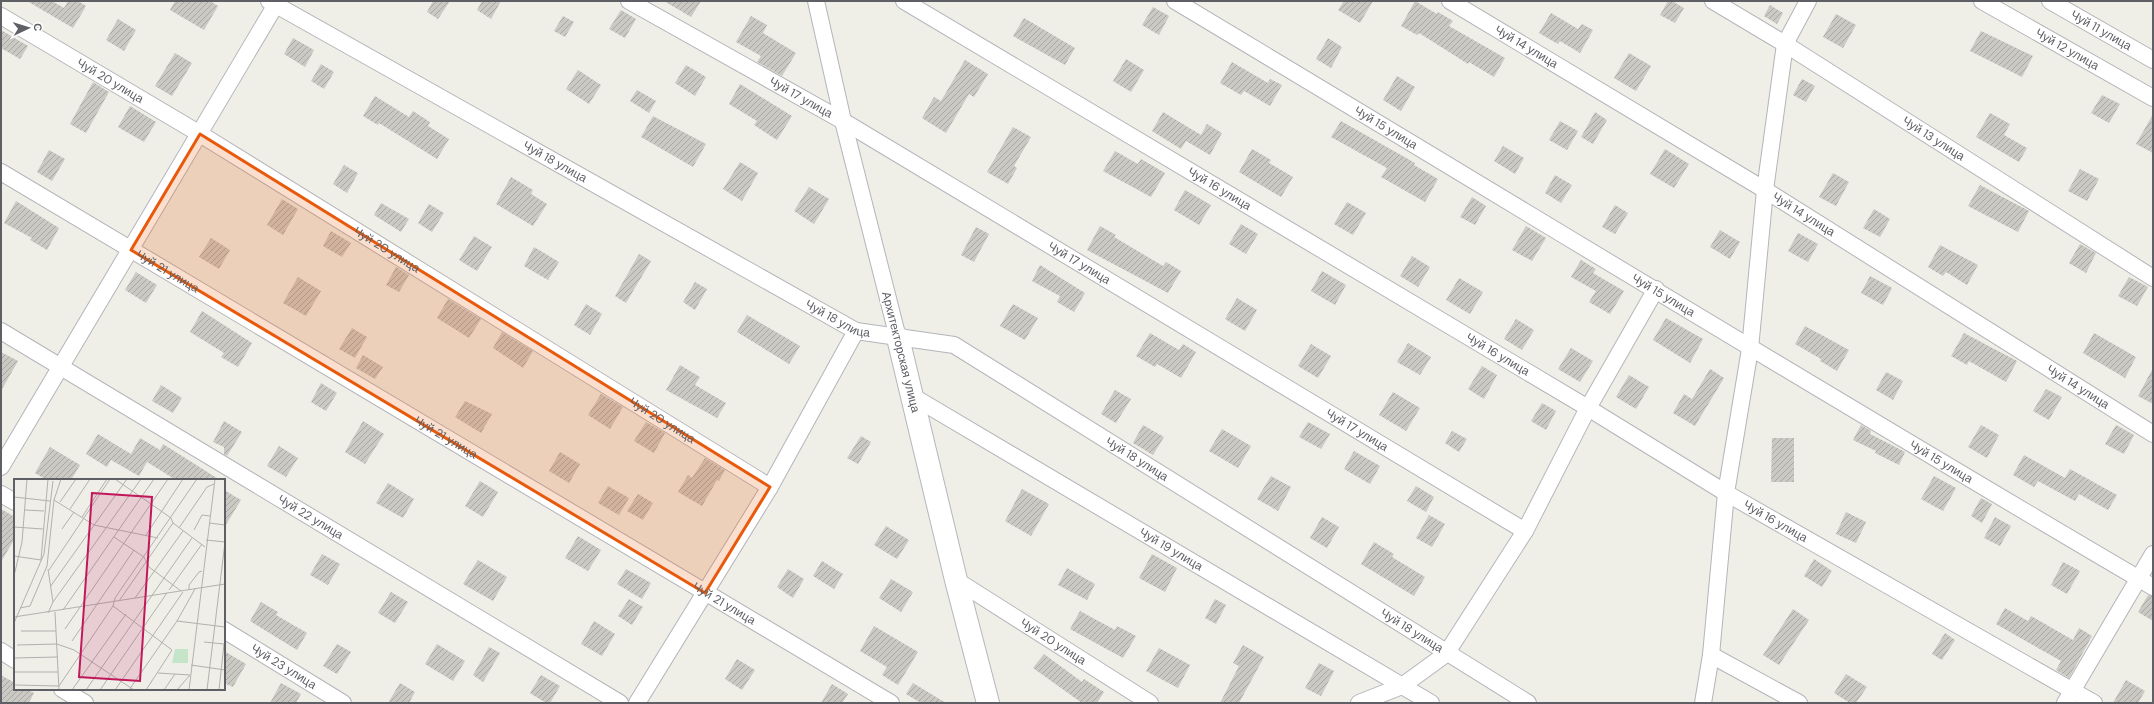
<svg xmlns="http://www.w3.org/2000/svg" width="2154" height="704" font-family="'DM Sans',sans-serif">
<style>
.building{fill:url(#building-hatch)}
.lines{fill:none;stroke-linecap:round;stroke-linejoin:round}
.street-casing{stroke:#b4b5ba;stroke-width:18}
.secondary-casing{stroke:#b5b7bd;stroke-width:24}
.street{stroke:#fff;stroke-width:16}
.secondary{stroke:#fff;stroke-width:22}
.marked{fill:#e8590c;fill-opacity:0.2;stroke:#e8590c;stroke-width:3;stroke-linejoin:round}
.labels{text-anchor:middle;stroke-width:3.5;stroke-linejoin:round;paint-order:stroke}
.street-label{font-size:12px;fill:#5e6066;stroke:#fff}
.inset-road{fill:none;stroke:#b1b1af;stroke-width:1}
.view{fill:#c2185b;fill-opacity:0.15;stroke:#c2185b;stroke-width:2}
.inset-edge{fill:none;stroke:#5e6066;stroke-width:2}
</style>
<defs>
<pattern id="building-hatch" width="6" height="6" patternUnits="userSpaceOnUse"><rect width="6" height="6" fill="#cbc9c3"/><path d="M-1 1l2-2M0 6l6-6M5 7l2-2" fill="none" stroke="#a8a7a2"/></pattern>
</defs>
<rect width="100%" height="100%" fill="#efeee7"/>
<!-- building -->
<g class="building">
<path d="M27 1H52L64 8 68 1H78L86 6 73 28Z"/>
<path d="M175 1H210L218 6 204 30 170 10Z"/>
<path d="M433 1H450L438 19 427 12Z"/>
<path d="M482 1H501L491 19 477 10Z"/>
<path d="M664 1H701L691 17Z"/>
<path d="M1344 1H1373L1360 23 1338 10Z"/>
<path d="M1415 1 1437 14 1438 12 1453 21 1449 26 1505 58 1494 77 1469 62 1468 64 1419 33 1417 35 1401 26Z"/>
<path d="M1668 1H1672L1684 8 1675 23 1660 15Z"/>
<path d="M1770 5 1783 13 1777 24 1764 16Z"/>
<path d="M1153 7 1169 16 1159 35 1142 25Z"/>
<path d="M621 10 636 19 625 38 609 29Z"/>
<path d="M1551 13 1578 29 1582 24 1593 30 1580 53 1560 41 1558 44 1539 33Z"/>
<path d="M1836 14 1856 25 1843 48 1823 37Z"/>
<path d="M563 16 574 22 565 37 554 31Z"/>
<path d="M751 16 767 25 763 33 796 53 782 76 757 62 761 56 736 42Z"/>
<path d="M1024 18 1075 48 1065 65 1013 36Z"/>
<path d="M118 19 136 30 124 51 106 40Z"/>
<path d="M1 30 28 46 20 59 1 48Z"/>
<path d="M1981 31 2033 56 2022 77 1970 51Z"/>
<path d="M293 38 314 50 305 67 284 54Z"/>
<path d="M1328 38 1342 47 1331 68 1316 59Z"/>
<path d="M175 53 192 63 172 96 155 86Z"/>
<path d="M1629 53 1651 66 1636 91 1614 78Z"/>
<path d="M1126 59 1144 70 1131 92 1113 81Z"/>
<path d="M965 60 988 74 974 97 969 94 946 133 922 118 934 97 941 101Z"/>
<path d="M1232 62 1268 83 1270 79 1282 85 1270 106 1244 91 1241 95 1220 83Z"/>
<path d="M321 64 334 72 324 89 311 81Z"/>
<path d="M686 65 706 77 695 96 675 83Z"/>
<path d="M578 70 601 85 589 104 566 89Z"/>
<path d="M1397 76 1415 87 1401 111 1383 100Z"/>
<path d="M1802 79 1815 86 1806 102 1793 95Z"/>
<path d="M93 82 109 92 86 133 70 124Z"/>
<path d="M740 84 792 116 777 140 754 125 757 121 729 104Z"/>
<path d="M637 90 656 101 649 113 630 101Z"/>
<path d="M2102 95 2120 104 2109 123 2091 113Z"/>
<path d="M375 96 409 117 413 111 430 122 428 126 449 139 437 159 379 123 378 125 363 116Z"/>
<path d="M130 106 156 122 144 142 118 127Z"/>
<path d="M1163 112 1201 135 1207 124 1222 133 1210 155 1186 141 1181 149 1152 131Z"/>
<path d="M1595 112 1607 120 1593 144 1581 137Z"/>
<path d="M1990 113 2010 124 2004 135 2027 148 2019 162 1976 137Z"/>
<path d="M2153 114V153L2136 144Z"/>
<path d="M653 116 706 144 693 167 641 137Z"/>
<path d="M1341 121 1415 163 1414 165 1438 179 1425 202 1381 177 1387 168 1331 137Z"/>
<path d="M1560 121 1578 131 1567 150 1549 140Z"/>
<path d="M1013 127 1031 137 1014 166 1017 168 1008 184 987 172Z"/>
<path d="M1503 146 1524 158 1515 174 1494 161Z"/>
<path d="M1252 149 1271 160 1269 163 1293 177 1281 197 1239 172Z"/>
<path d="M1665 149 1689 164 1674 188 1650 174Z"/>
<path d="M49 150 65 159 52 181 37 172Z"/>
<path d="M1115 151 1138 164 1141 159 1165 173 1151 197 1103 171Z"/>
<path d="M740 162 758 173 742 201 723 189Z"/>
<path d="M344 165 358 173 347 193 333 184Z"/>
<path d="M2080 169 2099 179 2087 201 2068 191Z"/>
<path d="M1833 173 1849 182 1836 206 1819 197Z"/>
<path d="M1555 175 1572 185 1561 203 1545 193Z"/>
<path d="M511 177 533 190 531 194 547 204 533 226 496 204Z"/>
<path d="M1980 185 2029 211 2018 232 1968 206Z"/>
<path d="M809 187 829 199 814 224 794 211Z"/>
<path d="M1185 190 1211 205 1199 225 1174 210Z"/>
<path d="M1472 197 1486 206 1475 225 1460 217Z"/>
<path d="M282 199 298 209 283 235 267 225Z"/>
<path d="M16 201 59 228 47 250 30 240 32 238 4 223Z"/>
<path d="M1347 202 1366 213 1353 235 1334 224Z"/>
<path d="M381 203 409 219 401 232 374 215Z"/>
<path d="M429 204 444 213 432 232 418 223Z"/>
<path d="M1615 205 1628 213 1615 234 1602 227Z"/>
<path d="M1874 209 1890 219 1880 237 1863 228Z"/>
<path d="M1241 224 1258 234 1246 254 1229 244Z"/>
<path d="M1100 226 1116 235 1114 237 1163 266 1166 262 1181 271 1168 293 1087 250Z"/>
<path d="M1526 226 1546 238 1532 261 1512 250Z"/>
<path d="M976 227 989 234 974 262 961 255Z"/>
<path d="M1720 230 1740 242 1730 259 1710 247Z"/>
<path d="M331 231 351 243 342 257 323 246Z"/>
<path d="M1798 233 1818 244 1808 262 1788 251Z"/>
<path d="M474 236 492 247 477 271 459 260Z"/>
<path d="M211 238 230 250 219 269 199 257Z"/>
<path d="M2080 244 2096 253 2086 273 2069 263Z"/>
<path d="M1940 245 1978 265 1967 285 1946 272 1943 276 1928 267Z"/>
<path d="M534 247 559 262 548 280 524 266Z"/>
<path d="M639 254 651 261 626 303 615 296Z"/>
<path d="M1412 256 1430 267 1418 287 1400 276Z"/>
<path d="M1581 260 1596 269 1593 273 1624 291 1610 314 1589 302 1596 291 1571 277Z"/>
<path d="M1040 265 1085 293 1074 312 1057 302 1060 296 1032 281Z"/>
<path d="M396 267 409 275 399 292 386 285Z"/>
<path d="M1322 271 1346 285 1335 305 1311 291Z"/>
<path d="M136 272 157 285 146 303 125 290Z"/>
<path d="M1870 276 1892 288 1883 305 1861 293Z"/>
<path d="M298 277 321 291 306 316 283 303Z"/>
<path d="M2129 277 2148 287 2137 306 2118 296Z"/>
<path d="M1459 278 1483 292 1470 314 1446 300Z"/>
<path d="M695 282 707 289 695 310 683 302Z"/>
<path d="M1237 298 1257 310 1245 331 1225 319Z"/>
<path d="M448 299 481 319 469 338 437 318Z"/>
<path d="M586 304 602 314 590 335 574 325Z"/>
<path d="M1013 304 1038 318 1025 340 1000 326Z"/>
<path d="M202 311 252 343 238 367 221 357 224 353 190 332Z"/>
<path d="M747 315 800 346 789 364 737 332Z"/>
<path d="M1666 318 1703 339 1690 363 1653 340Z"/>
<path d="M1516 319 1534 330 1522 350 1504 339Z"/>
<path d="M1805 326 1849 350 1837 371 1820 361 1821 359 1795 344Z"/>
<path d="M352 328 367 337 355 358 339 349Z"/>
<path d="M502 332 533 351 523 368 493 348Z"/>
<path d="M1150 333 1179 350 1183 344 1196 352 1181 378 1157 364 1155 367 1136 356Z"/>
<path d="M1964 333 2017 361 2006 382 1969 361 1967 365 1951 356Z"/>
<path d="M2094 333 2136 357 2125 378 2083 353Z"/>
<path d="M1408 343 1431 357 1420 375 1397 362Z"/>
<path d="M1311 344 1331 356 1318 378 1298 366Z"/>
<path d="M1571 348 1593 361 1580 382 1558 369Z"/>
<path d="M1 352 18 361 1 391Z"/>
<path d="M363 355 383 367 375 379 356 368Z"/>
<path d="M680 365 700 377 695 385 726 403 717 418 666 390Z"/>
<path d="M1482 366 1497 375 1484 399 1468 389Z"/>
<path d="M2153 368V404L2138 396Z"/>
<path d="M1710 369 1724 378 1695 426 1673 413 1684 394 1692 399Z"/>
<path d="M1886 372 1903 381 1893 400 1876 390Z"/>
<path d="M1629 375 1649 387 1636 409 1616 397Z"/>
<path d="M321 383 337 393 326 411 311 402Z"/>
<path d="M161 385 182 398 173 413 152 401Z"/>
<path d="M2046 389 2062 397 2049 420 2033 411Z"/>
<path d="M1115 390 1131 399 1116 423 1101 414Z"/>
<path d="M1393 392 1420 408 1406 431 1379 415Z"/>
<path d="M601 394 623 407 610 429 588 415Z"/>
<path d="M465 401 492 414 481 433 455 417Z"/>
<path d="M1542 403 1556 411 1546 430 1531 421Z"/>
<path d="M224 421 242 432 227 456 224 454V447L213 442Z"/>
<path d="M363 421 384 434 365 464 345 452Z"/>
<path d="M646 422 665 433 654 453 634 441Z"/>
<path d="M1308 422 1330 434 1321 449 1299 437Z"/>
<path d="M1143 425 1164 437 1153 455 1133 443Z"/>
<path d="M1861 425 1871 431 1870 434 1905 452 1899 465 1875 453 1876 451 1853 440Z"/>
<path d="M1981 425 1999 435 1987 458 1968 447Z"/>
<path d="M2116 425 2134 435 2124 454 2105 444Z"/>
<path d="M1222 429 1251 446 1238 468 1209 451Z"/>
<path d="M1452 431 1467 439 1459 452 1445 443Z"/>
<path d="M98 434 131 454 140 438 160 450 163 444 220 480H176L147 462 139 476 111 460 107 467 86 454Z"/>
<path d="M861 436 871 442 858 464 847 458Z"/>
<path d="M1772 438H1794V482H1771Z"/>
<path d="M279 446 298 458 286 477 267 466Z"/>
<path d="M50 447 80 465 71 480H47L35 473Z"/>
<path d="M1354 451 1380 466 1370 484 1344 469Z"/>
<path d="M560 452 580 464 569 483 549 471Z"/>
<path d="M2024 455 2065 478 2070 469 2117 495 2108 510 2079 494 2075 501 2038 481 2034 487 2013 475Z"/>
<path d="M705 458 725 470 719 481 717 480 702 506 678 492 688 475 692 478Z"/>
<path d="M1271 476 1291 487 1278 511 1257 499Z"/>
<path d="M1934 476 1956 488 1943 511 1921 499Z"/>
<path d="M480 481 498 492 483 517 465 506Z"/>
<path d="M388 483 414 499 403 518 376 503Z"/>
<path d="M608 486 629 498 619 515 598 503Z"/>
<path d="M1416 486 1434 497 1426 512 1407 501Z"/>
<path d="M1022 489 1049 504 1031 536 1005 521Z"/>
<path d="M224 490 241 500 224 528Z"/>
<path d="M638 494 653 503 643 520 627 511Z"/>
<path d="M1981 498 1992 504 1982 523 1971 516Z"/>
<path d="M1 509 15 517V538L1 562Z"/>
<path d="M1846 512 1866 522 1856 543 1836 534Z"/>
<path d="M1429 515 1445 524 1432 547 1416 538Z"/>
<path d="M1322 517 1339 527 1327 548 1310 538Z"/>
<path d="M1995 517 2011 526 2000 546 1984 538Z"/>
<path d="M886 526 909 540 897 559 874 545Z"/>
<path d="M578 536 601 550 588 571 565 558Z"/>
<path d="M1374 542 1394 554 1392 557 1425 577 1414 596 1361 564Z"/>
<path d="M322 554 340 564 328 585 310 575Z"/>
<path d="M1152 554 1177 568 1165 592 1139 578Z"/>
<path d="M1814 559 1832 571 1822 587 1804 576Z"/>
<path d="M478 560 507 577 493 601 463 584Z"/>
<path d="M822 561 843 574 834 589 813 576Z"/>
<path d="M2063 562 2080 571 2067 594 2051 585Z"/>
<path d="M1067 568 1095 584 1087 600 1058 585Z"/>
<path d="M626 569 651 583 642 599 617 584Z"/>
<path d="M788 569 804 579 793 598 777 587Z"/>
<path d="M891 579 913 592 901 612 879 598Z"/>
<path d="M391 592 408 602 395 623 378 613Z"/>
<path d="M2148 595 2153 596V621L2138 612Z"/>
<path d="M629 599 643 607 632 625 618 616Z"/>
<path d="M1215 599 1226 605 1216 624 1205 618Z"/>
<path d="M261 602 278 612 276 615 307 633 297 650 250 621Z"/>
<path d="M2005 608 2028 621 2031 616 2073 640 2079 628 2092 636 2069 678 2056 670 2061 661 1996 624Z"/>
<path d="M1793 609 1809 620 1779 665 1763 655Z"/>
<path d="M1080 611 1115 630 1117 626 1136 636 1123 658 1070 629Z"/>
<path d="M594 621 615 634 602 656 581 644Z"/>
<path d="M874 626 918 652 898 685 882 675 887 667 860 651Z"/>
<path d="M1945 633 1955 640 1942 660 1932 654Z"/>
<path d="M337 644 351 652 337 674 323 666Z"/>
<path d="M437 644 465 661 453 681 425 664Z"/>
<path d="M1243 645 1264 657 1239 703H1220L1239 666 1233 663Z"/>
<path d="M489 647 500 653 483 682 473 675Z"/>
<path d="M1159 648 1190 665 1178 688 1146 671Z"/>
<path d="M224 651 246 664 233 687 224 683Z"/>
<path d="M1044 654 1082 682 1084 679 1104 692 1097 703H1082L1033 668Z"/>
<path d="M737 659 755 670 742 690 725 679Z"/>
<path d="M1319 663 1334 671 1321 696 1305 688Z"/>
<path d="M1846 674 1867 687 1856 703H1850L1834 693Z"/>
<path d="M1 675 15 683V689H26L34 693 29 703H1Z"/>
<path d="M541 675 560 686 550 703H546L530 693Z"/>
<path d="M2126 680 2145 691 2138 703H2113Z"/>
<path d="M281 683 301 694 296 703H270Z"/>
<path d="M400 683 415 692 409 703H388Z"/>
<path d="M913 683 946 703H921L906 694Z"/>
<path d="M832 684 848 694 842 703H821Z"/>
</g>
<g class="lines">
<defs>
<g id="street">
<path id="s1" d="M269 1 856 331 954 345 1528 703"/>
<path id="s2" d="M629 1 843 121 1525 531"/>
<path d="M816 1 843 121 898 338"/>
<path id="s3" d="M904 1 1588 408 1726 493 2094 703"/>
<path id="s4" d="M1175 1C1501 196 1825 395 2153 587"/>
<path id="s5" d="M1450 1 1765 190 2153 434"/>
<path id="s6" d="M1713 1 1785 44 2153 278"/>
<path id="s7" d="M1982 1 2153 98"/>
<path id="s8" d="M2050 1 2153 60"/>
<path id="s9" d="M1 16 200 134 770 487"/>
<path id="s10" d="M1 172 891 703"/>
<path id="s11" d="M1 331 620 703"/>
<path id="s12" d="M912 396 1431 703"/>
<path d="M1 467 278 1"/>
<path d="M1 494 15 502"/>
<path id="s13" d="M956 580 1150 703"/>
<path id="s14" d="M224 630 343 703"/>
<path d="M1 651 15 660"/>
<path d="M1711 655 1799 703"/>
<path d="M62 689 85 703"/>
<path d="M637 703 770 487 856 331"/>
<path d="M1359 703 1402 686 1446 654 1525 531 1588 408 1656 289"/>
<path d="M1703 703 1711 655 1726 493 1750 349 1765 190 1785 44 1808 1"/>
<path d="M2065 703 2153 554"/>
</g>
<path id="secondary" d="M898 338 956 580 988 703"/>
</defs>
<!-- street casing -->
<use href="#street" class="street-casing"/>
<!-- secondary casing -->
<use href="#secondary" class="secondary-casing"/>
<!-- street -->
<use href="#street" class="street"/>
<!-- secondary -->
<use href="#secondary" class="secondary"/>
</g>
<!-- marked area -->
<path class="marked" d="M200 134 770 487 705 593 131 250Z"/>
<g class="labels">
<!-- street labels -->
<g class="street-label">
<text dy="4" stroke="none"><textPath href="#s8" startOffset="59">Чуй 11 улица</textPath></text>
<text dy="4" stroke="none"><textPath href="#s5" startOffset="89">Чуй 14 улица</textPath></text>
<text dy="4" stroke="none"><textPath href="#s7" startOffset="98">Чуй 12 улица</textPath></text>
<text dy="4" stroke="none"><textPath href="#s9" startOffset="127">Чуй 20 улица</textPath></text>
<text dy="4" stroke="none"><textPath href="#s2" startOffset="197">Чуй 17 улица</textPath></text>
<text dy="4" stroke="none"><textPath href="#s4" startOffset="246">Чуй 15 улица</textPath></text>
<text dy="4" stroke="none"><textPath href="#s6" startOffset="260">Чуй 13 улица</textPath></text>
<text dy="4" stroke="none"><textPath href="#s1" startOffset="328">Чуй 18 улица</textPath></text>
<text dy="4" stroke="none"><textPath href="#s3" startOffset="367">Чуй 16 улица</textPath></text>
<text dy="4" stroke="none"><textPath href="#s5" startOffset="413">Чуй 14 улица</textPath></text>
<text dy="4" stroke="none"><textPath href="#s9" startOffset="451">Чуй 20 улица</textPath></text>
<text dy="4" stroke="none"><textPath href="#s2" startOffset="521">Чуй 17 улица</textPath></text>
<text dy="4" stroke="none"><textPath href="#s10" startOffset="194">Чуй 21 улица</textPath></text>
<text dy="4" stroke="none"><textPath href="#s4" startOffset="570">Чуй 15 улица</textPath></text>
<text dy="4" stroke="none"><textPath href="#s1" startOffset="652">Чуй 18 улица</textPath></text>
<text transform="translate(901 352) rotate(76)" y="4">Архитекторская улица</text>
<text dy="4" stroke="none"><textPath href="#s3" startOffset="691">Чуй 16 улица</textPath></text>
<text dy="4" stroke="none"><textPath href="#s5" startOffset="737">Чуй 14 улица</textPath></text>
<text dy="4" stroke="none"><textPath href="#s9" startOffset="775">Чуй 20 улица</textPath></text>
<text dy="4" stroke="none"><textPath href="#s2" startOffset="845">Чуй 17 улица</textPath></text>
<text dy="4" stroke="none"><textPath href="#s10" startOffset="518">Чуй 21 улица</textPath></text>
<text dy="4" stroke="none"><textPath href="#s1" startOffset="988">Чуй 18 улица</textPath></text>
<text dy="4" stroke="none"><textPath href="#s4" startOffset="894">Чуй 15 улица</textPath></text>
<text dy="4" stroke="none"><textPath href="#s11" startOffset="361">Чуй 22 улица</textPath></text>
<text dy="4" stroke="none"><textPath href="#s3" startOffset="1015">Чуй 16 улица</textPath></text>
<text dy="4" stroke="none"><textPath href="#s12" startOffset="301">Чуй 19 улица</textPath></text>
<text dy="4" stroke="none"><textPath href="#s10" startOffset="842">Чуй 21 улица</textPath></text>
<text dy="4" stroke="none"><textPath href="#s1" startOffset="1312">Чуй 18 улица</textPath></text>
<text dy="4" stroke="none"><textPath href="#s13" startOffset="115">Чуй 20 улица</textPath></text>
<text dy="4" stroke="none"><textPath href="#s14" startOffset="70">Чуй 23 улица</textPath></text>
</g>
</g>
<!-- overview -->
<g transform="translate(14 479)">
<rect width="211" height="211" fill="#efeee7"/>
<path d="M161 170H174V184H158Z" fill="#c5e5ca"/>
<path class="inset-road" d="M101 0 147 32 157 39 159 44 191 68M0 18 36 22M40 21 80 46 144 59M46 23 62 0M56 30 76 0M11 31 30 32M68 38 93 0M195 44 211 46M0 48 29 50M165 49 193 8 200 5M48 50 60 33M180 51 188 36 196 37M132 56 169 0M100 58 130 78 135 88 167 112M192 61 211 63M0 77 27 81 34 0M35 91 96 0M0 97 8 63 13 0M36 108 113 0M155 111 188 65M175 111V106L185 93 188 92M121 119 169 52M105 122 159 44M39 123 127 0M99 127 158 171 132 211M6 129 16 127 33 87 40 21 47 0M49 131 140 0M41 133 45 211M34 134 39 123 34 90M0 138 211 105M163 142 211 148M0 144 30 75 39 2M51 150 154 0M7 152H42M58 162 120 71M190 163 210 165 205 211M3 166 43 165 60 171 120 211M0 179 44 178M177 186 211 191M0 193H44M144 194 176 196M0 206 45 207 99 127 101 119 183 0M58 211 112 135M72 211 178 59M86 211 153 114M101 211 169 113M115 211 163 142 181 110M150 211 161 195M163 211 176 196M175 211 201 0M193 211 211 63"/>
<path class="view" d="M78 14 138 18 126 202 65 198Z"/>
<rect width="211" height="211" class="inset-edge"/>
</g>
<!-- border -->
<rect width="2154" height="704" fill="none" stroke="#5e6066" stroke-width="4"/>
<!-- north arrow -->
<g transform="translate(28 28) rotate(86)" stroke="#ffffff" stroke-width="3" paint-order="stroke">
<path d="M0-3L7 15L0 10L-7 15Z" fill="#5e6066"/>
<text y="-6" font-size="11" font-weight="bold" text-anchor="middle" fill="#5e6066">С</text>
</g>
</svg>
